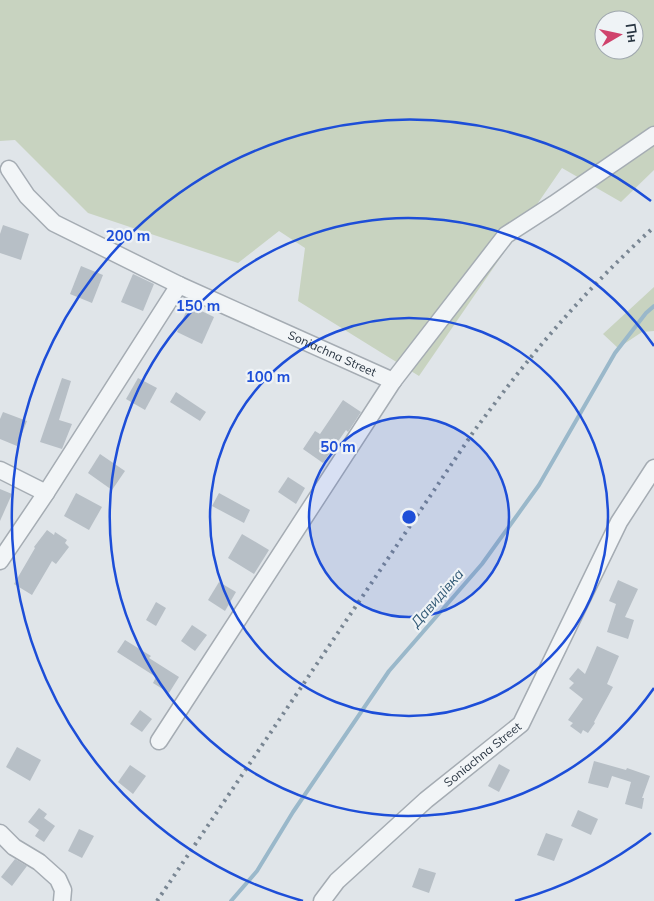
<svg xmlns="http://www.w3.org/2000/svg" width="654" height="901" font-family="Mulish,sans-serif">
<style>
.green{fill:#c8d3c0;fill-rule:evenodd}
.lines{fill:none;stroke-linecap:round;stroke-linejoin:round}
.stream{stroke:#9ab8ca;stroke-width:4}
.building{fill:#b7bfc6}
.street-casing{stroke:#a5acb3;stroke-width:19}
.street{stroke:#f2f5f7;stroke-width:16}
.rail{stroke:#798693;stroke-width:4;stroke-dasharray:2.5 5;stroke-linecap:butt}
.ring{fill:none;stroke:#1d4ed8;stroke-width:2.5}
.labels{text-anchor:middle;stroke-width:4.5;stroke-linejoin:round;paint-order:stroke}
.street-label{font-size:12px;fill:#283441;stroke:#eff3f6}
.water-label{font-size:14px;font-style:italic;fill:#315975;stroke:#eff3f6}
.centre{fill:#1d4ed8;stroke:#eff3f6;stroke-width:2.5}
.ring-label{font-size:15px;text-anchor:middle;font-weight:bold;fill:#1d4ed8;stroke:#eff3f6;stroke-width:4.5;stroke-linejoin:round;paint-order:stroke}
</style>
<rect width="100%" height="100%" fill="#e0e5e9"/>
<!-- green -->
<g class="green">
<path d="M0 0H654V170L621 202 562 168 419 376 298 301 305 248 279 231 238 263 88 213 15 140 0 141ZM604 20H634V50H604Z"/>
<path d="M654 287V331L642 332 618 348 603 334Z"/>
</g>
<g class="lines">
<!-- stream -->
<path class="stream" d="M231 901 257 871 293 812 389 671 482 564 539 485 615 353 646 313 654 306"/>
</g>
<!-- building -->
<g class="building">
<path d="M3 225 29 234 21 260 0 253V234Z"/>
<path d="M81 266 103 275 92 303 70 294Z"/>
<path d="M133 274 154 284 143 311 121 302Z"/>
<path d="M189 305 214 317 202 344 177 332Z"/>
<path d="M62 378 71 381 59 420 72 424 62 449 40 442Z"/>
<path d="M138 378 157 388 145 410 126 399Z"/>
<path d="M176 392 206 412 200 421 170 402Z"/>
<path d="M343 400 361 412 348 432 346 430 323 463 303 449 315 431 320 434Z"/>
<path d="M3 412 27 421 17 446 0 439V419Z"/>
<path d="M100 454 125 471 112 490 88 473Z"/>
<path d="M288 477 305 488 296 504 278 492Z"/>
<path d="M0 489 12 494 0 521Z"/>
<path d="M76 493 102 507 89 530 64 516Z"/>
<path d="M219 493 250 510 244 523 212 506Z"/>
<path d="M47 530 54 535 55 532 67 540 65 543 69 547 56 564 52 561 32 595 14 584 35 548 34 547Z"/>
<path d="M242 534 269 550 254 574 228 558Z"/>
<path d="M618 580 638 589 625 617 634 620 628 639 607 632 616 604 609 601Z"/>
<path d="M219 582 236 592 225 611 208 600Z"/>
<path d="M156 602 166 608 156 626 146 620Z"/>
<path d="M192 625 207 635 195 651 181 641Z"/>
<path d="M125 640 151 656 149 658 179 677 169 693 153 683 156 677 117 652Z"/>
<path d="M597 646 619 656 607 684 613 687 594 722 595 723 588 733 583 730 581 734 570 726 573 723 568 720 583 699 569 688 574 683 569 679 578 668 585 674Z"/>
<path d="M140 710 152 719 142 732 130 724Z"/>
<path d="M17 747 41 760 30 781 6 767Z"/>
<path d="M594 761 626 770 627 768 650 776 642 798H644L642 809 625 804 631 782 612 776 608 788 588 783Z"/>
<path d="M499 764 510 770 499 792 488 786Z"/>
<path d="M130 765 146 776 133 794 118 782Z"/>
<path d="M39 808 47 814 44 818 55 826 44 842 35 836 39 830 28 822Z"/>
<path d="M578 810 598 819 591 835 571 826Z"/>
<path d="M79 829 94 836 82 858 68 851Z"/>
<path d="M546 833 563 839 554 861 537 855Z"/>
<path d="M15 859 27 866 12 886 1 877Z"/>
<path d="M419 868 436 873 429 893 412 887Z"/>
</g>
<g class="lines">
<defs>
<g id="street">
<path id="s1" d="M9 169 27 196 54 223 179 285 393 381 159 741"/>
<path d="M393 381 506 235 554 204 654 135"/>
<path d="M0 470 46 493"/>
<path d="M0 561 46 493 179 285"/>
<path d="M0 833 14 847 39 862 58 879 63 890 62 901"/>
<path id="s2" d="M322 901 337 881 426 800 521 724 619 522 654 468"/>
</g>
</defs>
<!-- street casing -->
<use href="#street" class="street-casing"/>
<!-- street -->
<use href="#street" class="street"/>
<!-- rail -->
<path class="rail" d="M157 901 474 431C490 410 506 388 523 367 563 317 607 270 654 227"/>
</g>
<!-- distance rings -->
<circle cx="409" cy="517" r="100" fill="#1d4ed8" fill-opacity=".12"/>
<g class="ring">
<circle cx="409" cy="517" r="100"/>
<circle cx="409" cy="517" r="199"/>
<path d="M654 688A299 299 0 1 1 654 346"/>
<path d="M651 833A398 398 0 0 1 515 901M303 901A398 398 0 1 1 651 201"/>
</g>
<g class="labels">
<!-- street labels -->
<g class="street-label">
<text dy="4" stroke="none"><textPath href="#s1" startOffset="378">Soniachna Street</textPath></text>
<text dy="4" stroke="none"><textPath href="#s2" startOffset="218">Soniachna Street</textPath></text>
</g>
<!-- water labels -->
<g class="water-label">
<text transform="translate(437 598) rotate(-49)" y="5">Давидівка</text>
</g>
</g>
<circle cx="409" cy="517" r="8" class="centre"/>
<g class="ring-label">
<text x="128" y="241">200 m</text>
<text x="198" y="311">150 m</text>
<text x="268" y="382">100 m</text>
<text x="338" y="452">50 m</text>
</g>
<!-- north arrow -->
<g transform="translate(619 35) rotate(81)"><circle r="24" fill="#eff3f6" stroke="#9fa7ae"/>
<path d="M0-4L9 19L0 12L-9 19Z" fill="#d0426c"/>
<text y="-8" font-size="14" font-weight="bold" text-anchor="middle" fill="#283441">Пн</text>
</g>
</svg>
